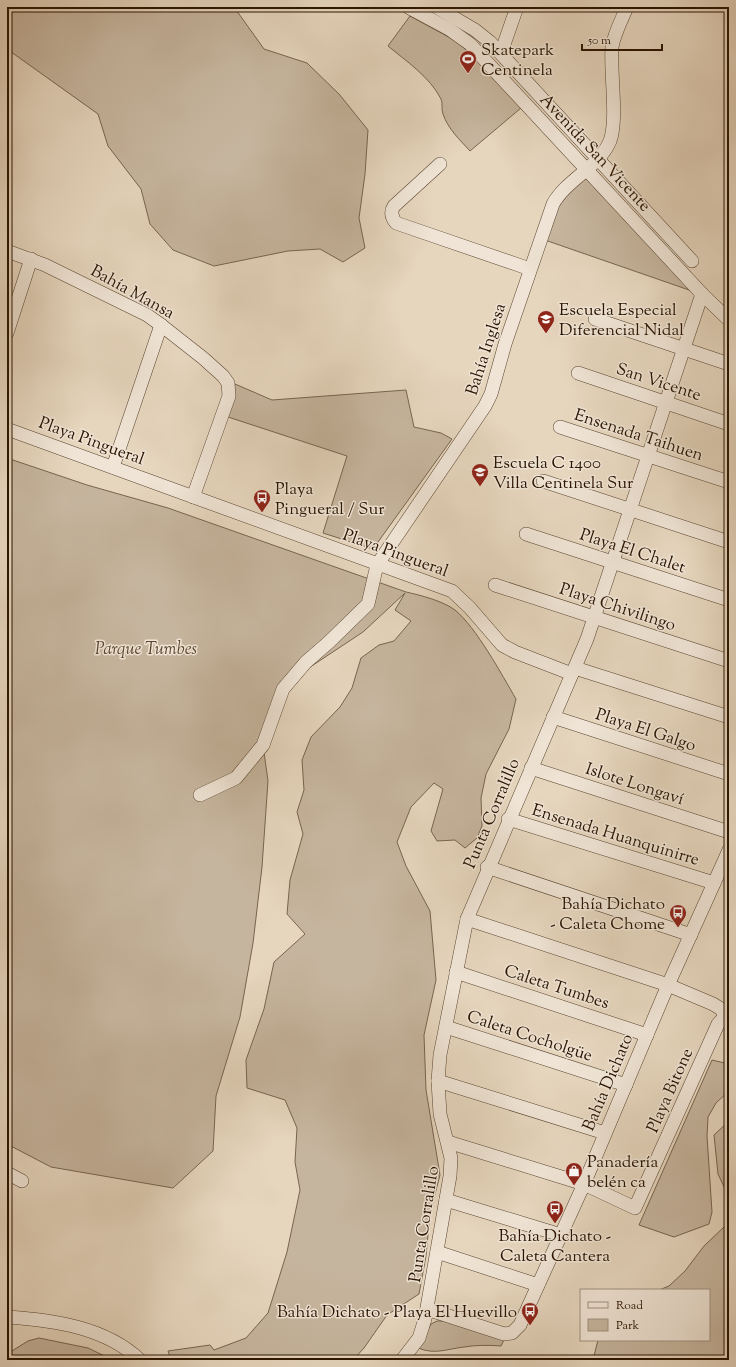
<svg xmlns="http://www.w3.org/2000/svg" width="736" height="1367" font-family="'Sorts Mill Goudy',serif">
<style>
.green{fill:#c6b59e;stroke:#78644f}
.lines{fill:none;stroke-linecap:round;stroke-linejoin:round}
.minor-casing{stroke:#594430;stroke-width:14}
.minor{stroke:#efe4d5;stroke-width:13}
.labels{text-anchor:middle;stroke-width:3;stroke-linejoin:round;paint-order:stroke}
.poi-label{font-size:17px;fill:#2a1400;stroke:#efe4d5;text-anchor:start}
.street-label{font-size:17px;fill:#2a1400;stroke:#efe4d5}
.park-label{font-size:17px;font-style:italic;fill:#59442f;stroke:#efe4d5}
</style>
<rect width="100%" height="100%" fill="#e6d6be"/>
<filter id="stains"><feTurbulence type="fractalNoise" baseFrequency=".005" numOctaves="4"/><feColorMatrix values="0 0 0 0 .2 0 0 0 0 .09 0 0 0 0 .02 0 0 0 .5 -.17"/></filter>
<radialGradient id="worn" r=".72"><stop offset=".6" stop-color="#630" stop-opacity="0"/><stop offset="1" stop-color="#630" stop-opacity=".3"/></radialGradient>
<!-- green -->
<g class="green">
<path d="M7 7H234L264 49 307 63 339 94 368 130 365 174 359 218 365 248 343 262 320 249 288 251 214 266 173 250 150 224 141 189 108 146 98 114 7 49Z"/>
<path d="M410 16 456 41 472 55 521 108 470 151C460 140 448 129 443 114 441 109 443 103 441 99 430 77 406 61 388 46Z"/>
<path d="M585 173 692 291 542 239 549 218Z"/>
<path d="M235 384 272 400 406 390 414 427 441 433 452 439 373 549 323 533 347 456 225 416Z"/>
<path d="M7 458 87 485 168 508 406 592C420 595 443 601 455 610 476 627 502 675 516 699L509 729 486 774 481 798 482 826 477 838 465 848 455 840 437 841 431 831 443 789 434 783 411 807 397 842 406 866 430 911 436 980 424 1035 426 1090 440 1175 430 1213 426 1256 419 1294 387 1315 364 1348 353 1360H171L168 1351 210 1345 214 1350 246 1338 268 1313 287 1252 300 1190 295 1162 297 1128 285 1100 247 1088 246 1060 264 1009 274 962 305 934 287 914 290 880 303 834 297 812 304 790 302 760 311 737 340 707 352 688 361 658 379 645 394 641 411 621 395 610 405 593 363 632 280 687 263 745 268 781 262 867 253 943 240 1017 216 1096 213 1151 173 1188 51 1167 7 1144Z"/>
<path d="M712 1060 729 1064V1091L716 1103 708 1117 707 1136 712 1212 709 1224 674 1237 639 1225Z"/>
<path d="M729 1121V1360H593L598 1340H709V1290H659L669 1286 685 1271 704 1246 725 1226 727 1209 726 1191 718 1174 714 1135Z"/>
<path d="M437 1321H445L504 1340 501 1346C489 1345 476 1345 464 1347 447 1349 435 1355 418 1348L431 1324Z"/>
<path d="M39 1338 88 1348 113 1360H7V1354L28 1341Z"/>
</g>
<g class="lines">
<defs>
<g id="minor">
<path d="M408 7 449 29 470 44 702 294 729 320"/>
<path d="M436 7 475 30 490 42 692 261"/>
<path d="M501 53 517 7"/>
<path d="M440 164 394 206C390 212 392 218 396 223L530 269"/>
<path d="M7 251 45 265 147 315 161 325 203 358 223 376 228 383 229 396 193 497"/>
<path d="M595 319 729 364"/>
<path d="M7 333 31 259"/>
<path d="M578 373 729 424"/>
<path d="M560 427 729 482"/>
<path d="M7 429 452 591 470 608 502 645 515 652 572 674"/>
<path d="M113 467 161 325"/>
<path d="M543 481 729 542"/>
<path d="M526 534 729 600"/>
<path d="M495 585 729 661"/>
<path d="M575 668 729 717"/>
<path d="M553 717 729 774"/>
<path d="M531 768 729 832"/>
<path d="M200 795 236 778 263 745 283 689 306 662 329 642 368 604 377 565 485 406 491 394 505 344 553 204C566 180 600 166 610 141 618 119 610 73 612 47 614 34 622 19 627 7"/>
<path d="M508 819 714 883"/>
<path d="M487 867 691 935"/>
<path d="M467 919 668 985 713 1004 721 1009 726 1017"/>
<path d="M456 972 647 1035"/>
<path d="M446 1027 626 1085"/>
<path d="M438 1081 605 1133"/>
<path d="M448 1142 584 1184 635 1208 718 1024 729 1012"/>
<path d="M7 1173 22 1181"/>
<path d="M446 1200 561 1235"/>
<path d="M437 1252 538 1285"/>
<path d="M427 1309 504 1334 512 1333 520 1325 584 1184 668 985 729 850"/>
<path d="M7 1317C53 1320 105 1327 140 1360"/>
<path d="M402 1360 419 1338 425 1319 450 1176 451 1158 440 1114 438 1081 440 1055 467 919 587 639 702 294"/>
</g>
</defs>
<!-- minor casing -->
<use href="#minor" class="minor-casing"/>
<!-- minor -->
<use href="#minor" class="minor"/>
</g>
<!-- icons -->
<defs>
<symbol id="stadium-pin" viewBox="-11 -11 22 30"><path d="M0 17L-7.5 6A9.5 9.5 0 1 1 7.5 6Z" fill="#8f2418" stroke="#efe4d5"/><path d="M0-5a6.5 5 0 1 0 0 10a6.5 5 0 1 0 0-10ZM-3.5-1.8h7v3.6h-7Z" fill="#fff"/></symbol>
<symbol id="school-pin" viewBox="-11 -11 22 30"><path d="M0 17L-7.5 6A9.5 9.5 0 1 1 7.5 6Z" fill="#8f2418" stroke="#efe4d5"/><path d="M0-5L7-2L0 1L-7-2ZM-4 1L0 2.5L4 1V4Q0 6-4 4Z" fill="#fff"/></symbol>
<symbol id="bus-pin" viewBox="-11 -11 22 30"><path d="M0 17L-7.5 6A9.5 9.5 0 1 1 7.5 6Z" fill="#8f2418" stroke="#efe4d5"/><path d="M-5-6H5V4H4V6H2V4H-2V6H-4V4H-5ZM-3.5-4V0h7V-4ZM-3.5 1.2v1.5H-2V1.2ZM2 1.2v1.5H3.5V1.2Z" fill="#fff"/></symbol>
<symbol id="shop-pin" viewBox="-11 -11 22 30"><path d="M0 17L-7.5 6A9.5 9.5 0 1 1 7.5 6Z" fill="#8f2418" stroke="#efe4d5"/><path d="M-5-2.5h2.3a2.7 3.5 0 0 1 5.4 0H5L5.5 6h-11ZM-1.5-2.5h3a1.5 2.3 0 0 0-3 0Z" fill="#fff"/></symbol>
</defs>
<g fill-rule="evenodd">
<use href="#stadium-pin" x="458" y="49" width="20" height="27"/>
<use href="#school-pin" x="536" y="309" width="20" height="27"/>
<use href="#school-pin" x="470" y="462" width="20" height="27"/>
<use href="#bus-pin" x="252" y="488" width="20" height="27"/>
<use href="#bus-pin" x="668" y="903" width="20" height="27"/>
<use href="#shop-pin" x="564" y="1161" width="20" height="27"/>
<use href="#bus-pin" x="545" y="1199" width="20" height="27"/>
<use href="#bus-pin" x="520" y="1301" width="20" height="27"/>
</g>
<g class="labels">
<!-- poi labels -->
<g class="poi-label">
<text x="481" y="55">Skatepark<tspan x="481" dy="20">Centinela</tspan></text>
<text x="559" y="315">Escuela Especial<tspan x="559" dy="20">Diferencial Nidal</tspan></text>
<text x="493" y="468">Escuela C 1400<tspan x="493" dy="20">Villa Centinela Sur</tspan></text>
<text x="275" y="494">Playa<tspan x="275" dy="20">Pingueral / Sur</tspan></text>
<text x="665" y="909" text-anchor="end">Bahía Dichato<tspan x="665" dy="20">- Caleta Chome</tspan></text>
<text x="587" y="1167">Panadería<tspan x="587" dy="20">belén ca</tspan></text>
<text x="555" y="1241" text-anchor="middle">Bahía Dichato -<tspan x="555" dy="20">Caleta Cantera</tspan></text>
<text x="517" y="1317" text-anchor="end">Bahía Dichato - Playa El Huevillo</text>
</g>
<!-- street labels -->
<g class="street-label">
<text transform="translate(596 152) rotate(47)" y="6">Avenida San Vicente</text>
<text transform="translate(133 291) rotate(29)" y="6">Bahía Mansa</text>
<text transform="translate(485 349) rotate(-72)" y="6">Bahía Inglesa</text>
<text transform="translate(659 381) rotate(18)" y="6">San Vicente</text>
<text transform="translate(639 434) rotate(18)" y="6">Ensenada Taihuen</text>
<text transform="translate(92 440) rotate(20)" y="6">Playa Pingueral</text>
<text transform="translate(633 550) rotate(18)" y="6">Playa El Chalet</text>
<text transform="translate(396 552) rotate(20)" y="6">Playa Pingueral</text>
<text transform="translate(618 606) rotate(18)" y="6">Playa Chivilingo</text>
<text transform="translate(646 729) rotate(18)" y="6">Playa El Galgo</text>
<text transform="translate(635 783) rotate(18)" y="6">Islote Longaví</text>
<text transform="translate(491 813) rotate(-67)" y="6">Punta Corralillo</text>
<text transform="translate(616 834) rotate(17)" y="6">Ensenada Huanquinirre</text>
<text transform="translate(557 986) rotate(18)" y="6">Caleta Tumbes</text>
<text transform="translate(530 1035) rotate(18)" y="6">Caleta Cocholgüe</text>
<text transform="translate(607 1082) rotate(-67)" y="6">Bahía Dichato</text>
<text transform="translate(669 1090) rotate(-66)" y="6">Playa Bitone</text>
<text transform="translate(423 1224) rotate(-81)" y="6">Punta Corralillo</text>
</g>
<!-- park labels -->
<g class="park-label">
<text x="146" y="654">Parque Tumbes</text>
</g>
</g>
<!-- margin -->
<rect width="736" height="1367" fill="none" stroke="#e6d6be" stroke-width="24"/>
<rect x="8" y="8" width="720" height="1351" fill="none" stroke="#2a1400" stroke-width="2"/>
<rect x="12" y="12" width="712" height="1343" fill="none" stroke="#2a1400"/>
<!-- legend -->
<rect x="580" y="1289" width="130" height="52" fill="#efe4d5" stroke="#a09180"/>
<rect x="588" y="1302" width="20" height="6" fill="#efe4d5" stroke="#a09180"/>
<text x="616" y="1309" font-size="12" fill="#2a1400">Road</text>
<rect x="588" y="1319" width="20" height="12" fill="#c6b59e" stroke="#a09180"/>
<text x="616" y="1329" font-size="12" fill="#2a1400">Park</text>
<!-- scale -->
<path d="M582 44v6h80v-6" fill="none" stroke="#2a1400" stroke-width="2"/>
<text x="588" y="44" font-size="12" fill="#2a1400" stroke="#efe4d5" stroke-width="3" paint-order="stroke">50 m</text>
<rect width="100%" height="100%" filter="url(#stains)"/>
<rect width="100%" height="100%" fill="url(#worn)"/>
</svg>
